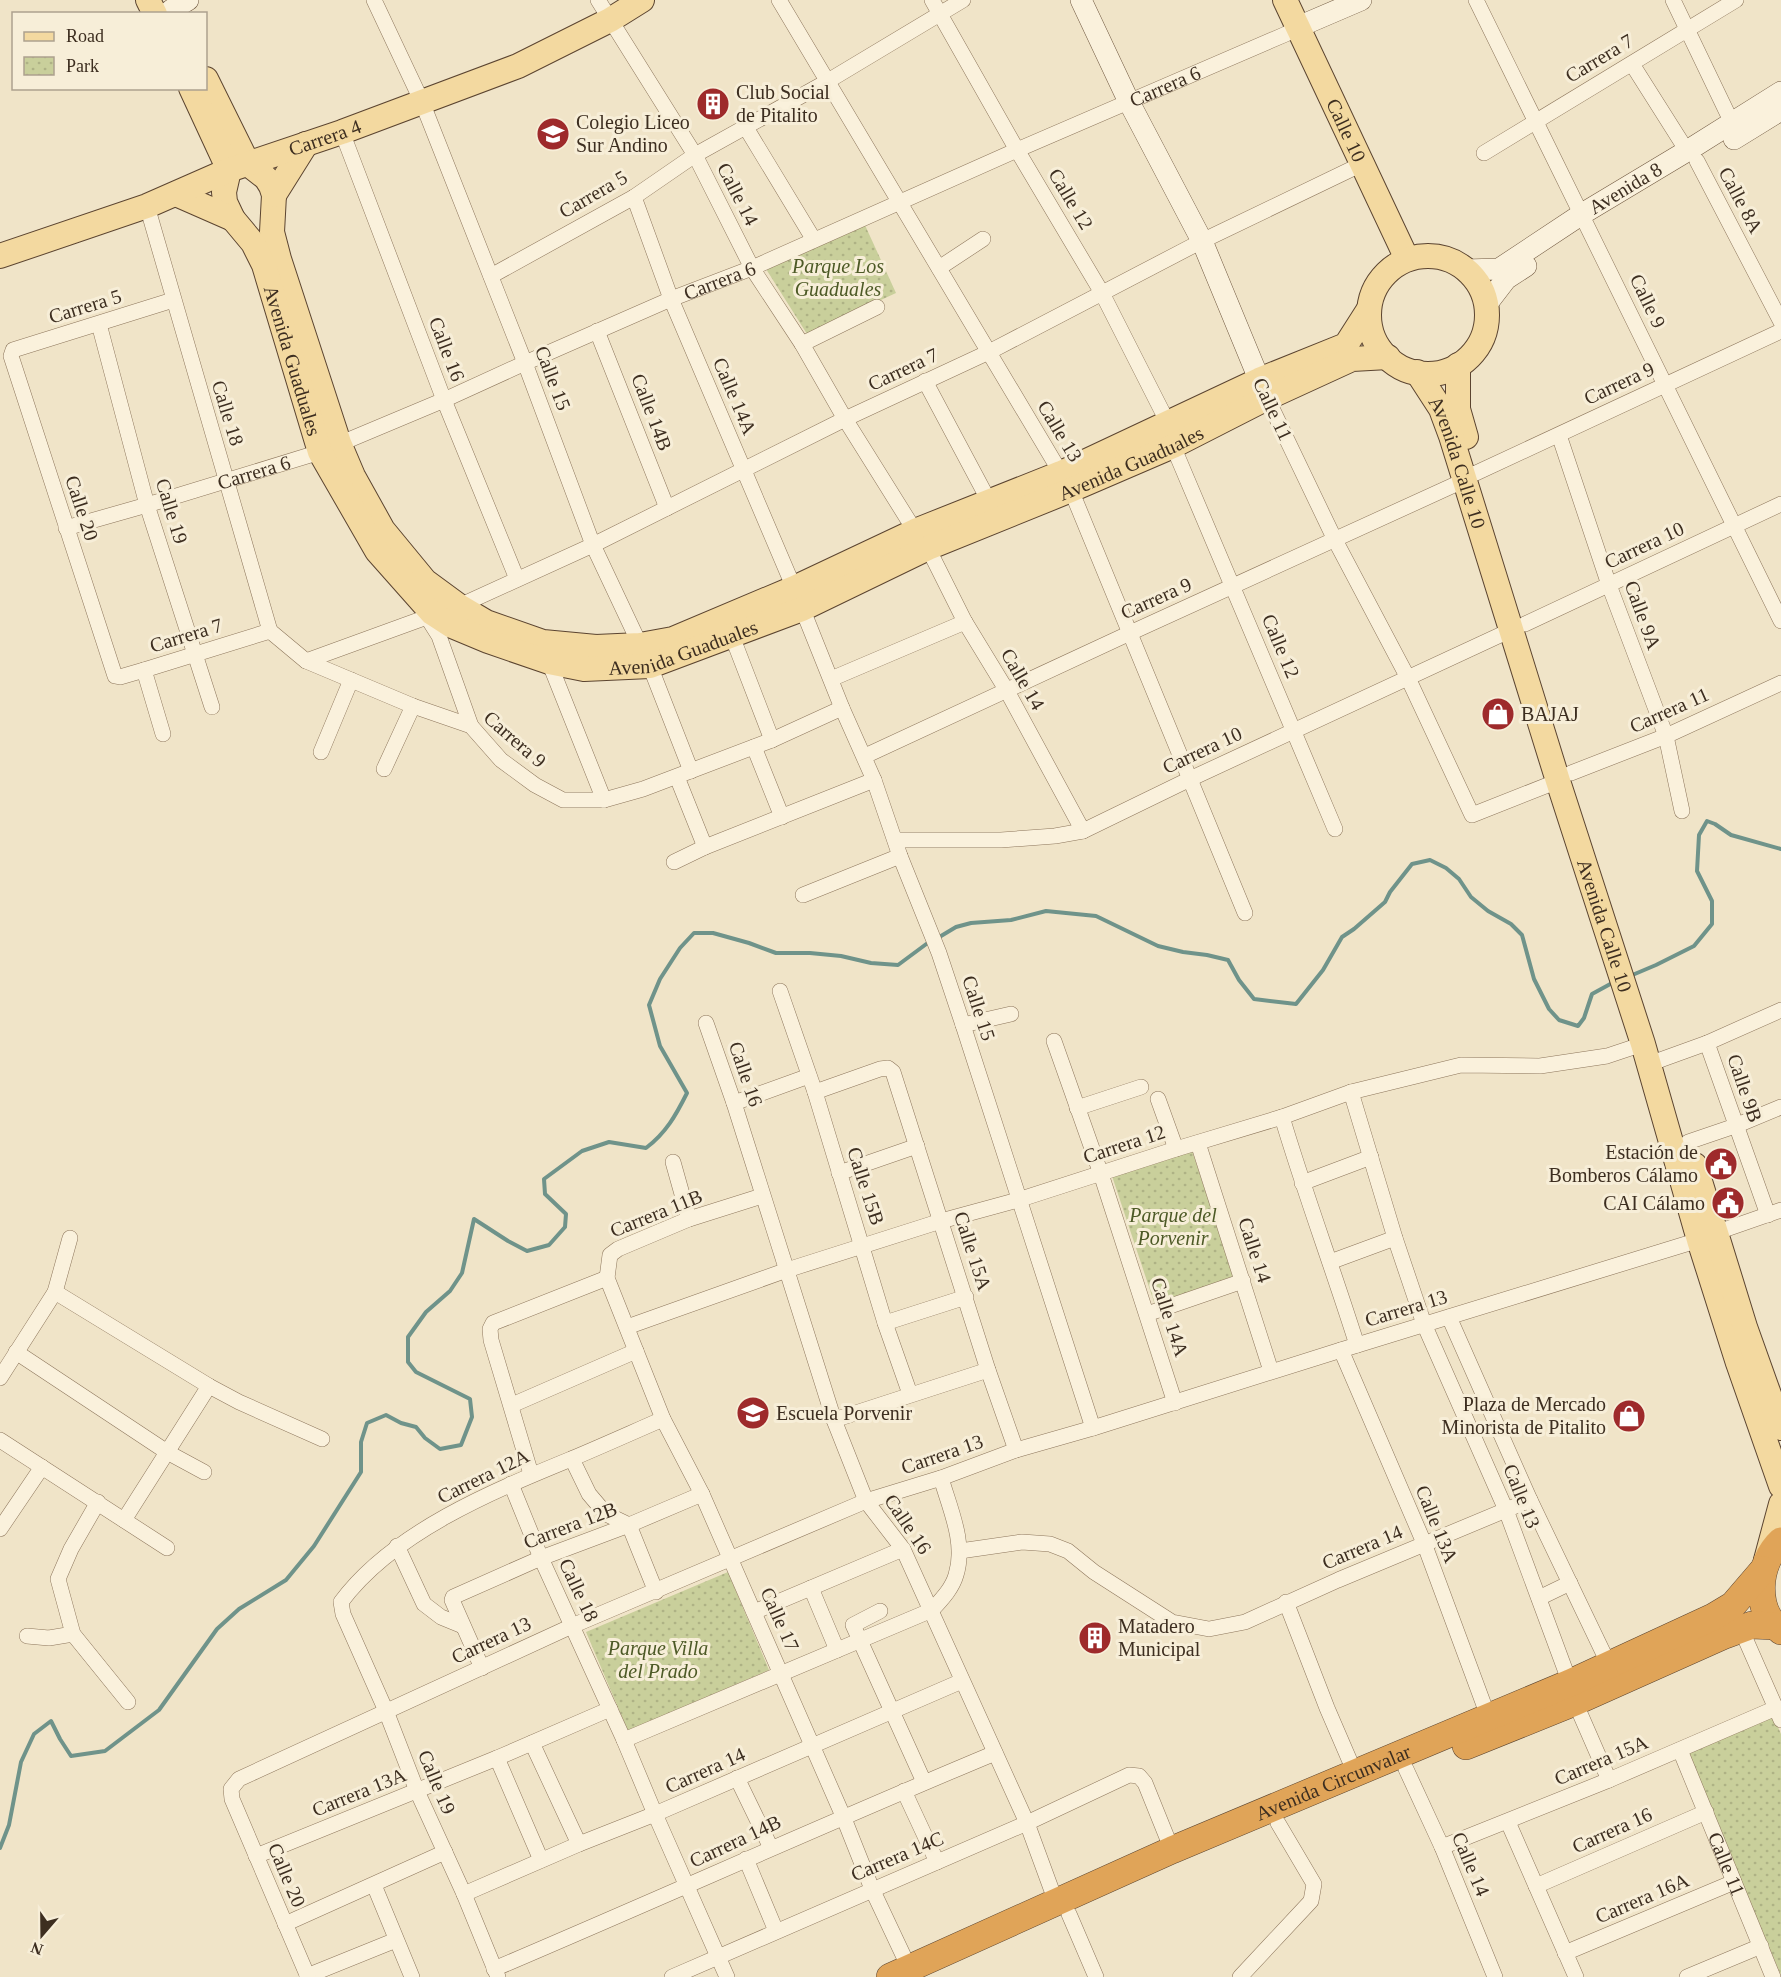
<svg xmlns="http://www.w3.org/2000/svg" width="1781" height="1977" font-family="'Times New Roman',serif">
<style>
.park{fill:url(#park-dots)}
.lines{fill:none;stroke-linecap:round;stroke-linejoin:round}
.stream{stroke:#6f938a;stroke-width:4}
.street-casing{stroke:#8d765c;stroke-width:16}
.secondary-casing{stroke:#6f573f;stroke-width:22}
.primary-casing{stroke:#5b4430;stroke-width:26}
.highway-casing{stroke:#5b4430;stroke-width:28}
.street{stroke:#faf1dc;stroke-width:15}
.secondary{stroke:#faf1dc;stroke-width:21}
.primary{stroke:#f3d9a0;stroke-width:24}
.highway{stroke:#e0a458;stroke-width:27}
.labels{text-anchor:middle;stroke-width:6;stroke-linejoin:round;paint-order:stroke}
.street-label{font-size:20px;fill:#3d2e20;stroke:#f7eed8}
.poi-label{font-size:20px;fill:#3d2e20;stroke:#f7eed8;text-anchor:start}
.park-label{font-size:20px;font-style:italic;fill:#4d5a26;stroke:#f7eed8}
</style>
<defs>
<pattern id="park-dots" width="8" height="8" patternUnits="userSpaceOnUse" patternTransform="scale(1.5)"><rect width="8" height="8" fill="#c9cf9b"/><path d="M2 2h.1M6 6h.1" fill="none" stroke="#aeb285" stroke-width="1.8" stroke-linecap="round"/></pattern>
</defs>
<rect width="100%" height="100%" fill="#f0e4c8"/>
<!-- park -->
<g class="park">
<path d="M864 223 896 293 807 334 766 269Z"/>
<path d="M1192 1151 1234 1276 1155 1305 1112 1176Z"/>
<path d="M728 1572 769 1670 628 1731 586 1632Z"/>
<path d="M1772 1714 1781 1734V1975L1685 1751Z"/>
</g>
<g class="lines">
<!-- stream -->
<g class="stream">
<path d="M936 939 956 927 971 923 1011 920 1046 911 1096 916 1158 946 1183 952 1207 955 1228 960 1239 980 1254 999 1296 1004 1323 970 1342 937 1354 929 1385 902 1390 892 1412 864 1430 860 1446 868 1459 879 1471 897 1488 911 1511 924 1522 935 1534 979 1549 1009 1559 1020 1578 1026 1584 1018 1592 994 1614 982"/>
<path d="M1630 976 1656 965 1694 946 1712 924V901L1697 871 1699 835 1707 821 1715 824 1731 835 1781 849"/>
<path d="M0 1848 9 1825 21 1762 34 1734 51 1721 60 1739 71 1756 105 1751 159 1710 217 1629 239 1609 286 1580 314 1546 361 1472V1442L367 1423 386 1415 401 1423 416 1427 425 1438 440 1449 461 1445 472 1417 470 1399 416 1372 408 1362V1337L426 1312 450 1291 462 1273 474 1219 508 1241 527 1251 549 1245 565 1227 566 1214 545 1194 544 1179 582 1151 609 1142 646 1148C666 1133 676 1115 687 1093L660 1046 649 1005 660 979 680 948 694 933H713L749 943 776 953H810L841 956 871 963 898 965 929 942"/>
</g>
<defs>
<g id="street">
<path d="M374 0 422 102 525 363 593 545 650 666 691 771"/>
<path d="M598 0 695 155 752 268 802 344 845 419 915 531"/>
<path d="M779 0 1071 490 1245 913"/>
<path d="M932 0 1017 150 1102 293 1168 423"/>
<path d="M1476 0 1781 621"/>
<path d="M1673 0 1732 123"/>
<path d="M1632 64 1687 151"/>
<path d="M745 126 814 240"/>
<path d="M342 132 444 400 517 579"/>
<path d="M1484 153 1736 0"/>
<path d="M1697 161 1781 322"/>
<path d="M634 197 671 299 794 588 842 708 874 780 900 856 939 953 963 1025 1093 1428"/>
<path d="M147 206 270 631"/>
<path d="M939 268 983 239"/>
<path d="M491 276 634 197 695 155 828 81 963 0"/>
<path d="M173 300 13 350 11 356 115 676 120 677 144 670 270 631"/>
<path d="M99 324 147 505 212 707"/>
<path d="M597 331 667 508"/>
<path d="M802 344 877 307"/>
<path d="M925 381 989 501"/>
<path d="M1267 398 1335 540 1408 678 1472 815 1558 781"/>
<path d="M1559 435 1609 585 1666 736 1682 811"/>
<path d="M1173 446 1335 829"/>
<path d="M1476 473 1781 331"/>
<path id="s1" d="M66 528 147 505 320 452 444 400 525 363 671 299 752 268 1017 150 1286 34 1298 27"/>
<path d="M928 548 965 622 1007 691 1083 831"/>
<path d="M459 606 593 545 845 419 989 352 1202 241 1362 164"/>
<path d="M427 617 439 636 471 726"/>
<path d="M1525 624 1781 504"/>
<path d="M270 631 306 661 413 706 471 726 501 760 535 785 563 800H604L643 789 772 740 842 708"/>
<path d="M732 636 772 740"/>
<path d="M306 661 427 617 432 613"/>
<path d="M549 662 604 800"/>
<path d="M144 670 163 734"/>
<path d="M831 679 965 622"/>
<path d="M754 747 782 817"/>
<path d="M321 752 351 680"/>
<path d="M865 756 1130 633 1465 480"/>
<path d="M384 769 413 706"/>
<path d="M1571 773 1666 736 1781 683"/>
<path d="M677 777 705 847"/>
<path d="M895 840H1001L1055 836 1083 831 1190 779 1511 630"/>
<path d="M674 862 705 847 874 780"/>
<path d="M803 895 900 856"/>
<path d="M780 991 815 1092 885 1323 910 1394"/>
<path d="M706 1023 734 1103 834 1420 866 1501 903 1549 1027 1823 1056 1902"/>
<path d="M963 1025 1011 1014"/>
<path d="M1054 1041 1101 1174 1175 1403"/>
<path d="M1707 1043 1768 1215"/>
<path d="M1660 1060 1707 1043 1781 1010"/>
<path d="M815 1092 880 1069 888 1068 893 1072 988 1370 1016 1450"/>
<path d="M1351 1092 1395 1238 1424 1324 1506 1510 1570 1683 1575 1702 1609 1780"/>
<path d="M1158 1099 1176 1149"/>
<path d="M734 1103 809 1076"/>
<path d="M1077 1108 1141 1087"/>
<path d="M1282 1117C1305 1194 1333 1269 1357 1345"/>
<path d="M1688 1142 1735 1126 1781 1107"/>
<path d="M1198 1143 1271 1371"/>
<path d="M673 1162 689 1219"/>
<path d="M839 1173 917 1146"/>
<path d="M1302 1183 1371 1157"/>
<path d="M762 1196 689 1219 618 1249 610 1255 607 1278 663 1419 702 1494 843 1816 872 1889 912 1974"/>
<path d="M1715 1233 1781 1210"/>
<path d="M1330 1262 1395 1238"/>
<path d="M55 1292 209 1386 239 1402 322 1439"/>
<path d="M1147 1314 1243 1281"/>
<path d="M1449 1317 1530 1500 1611 1669"/>
<path d="M885 1323 966 1297"/>
<path d="M627 1327 787 1270 941 1221 1018 1200 1176 1149 1282 1117 1351 1092 1461 1065 1540 1066 1607 1056 1643 1044"/>
<path d="M1341 1350 1424 1543 1488 1716"/>
<path d="M16 1352 167 1452 204 1472"/>
<path d="M0 1378 55 1292 70 1238"/>
<path d="M512 1405 636 1351"/>
<path d="M834 1420 988 1370"/>
<path d="M0 1440 167 1548"/>
<path d="M572 1459 589 1494 606 1514 629 1525 656 1592"/>
<path d="M531 1474 491 1340 490 1329 493 1323 607 1278"/>
<path d="M511 1484 541 1558 624 1740 655 1814 727 1977"/>
<path d="M98 1502 71 1549 58 1579 73 1634 128 1702"/>
<path d="M124 1520 209 1386"/>
<path d="M0 1529 42 1467"/>
<path d="M397 1546 424 1604 441 1617 463 1626"/>
<path d="M960 1551 1022 1542 1050 1544 1068 1551 1094 1572 1172 1622 1209 1629 1245 1622 1338 1580 1530 1500"/>
<path d="M811 1588 837 1650"/>
<path d="M1539 1598 1570 1583"/>
<path d="M1286 1602 1327 1708 1355 1773"/>
<path d="M880 1611 853 1625 924 1782"/>
<path d="M754 1612 903 1549"/>
<path d="M1741 1629 1781 1720"/>
<path d="M27 1636 49 1638 73 1634"/>
<path d="M482 1668 452 1600 453 1597 541 1558 629 1525 702 1494"/>
<path d="M624 1740 932 1610C941 1600 952 1589 956 1575 966 1543 950 1509 941 1478"/>
<path d="M532 1743 579 1844"/>
<path id="s2" d="M1680 1750 1773 1977"/>
<path d="M497 1758 541 1860"/>
<path d="M1406 1769 1442 1847 1495 1977"/>
<path d="M737 1778 771 1848"/>
<path d="M904 1791 937 1862"/>
<path d="M1508 1822 1576 1977"/>
<path d="M1442 1847 1609 1780 1776 1708"/>
<path d="M256 1856 497 1758 610 1709"/>
<path d="M746 1859 776 1931"/>
<path d="M374 1885 412 1977"/>
<path d="M1536 1886 1706 1812"/>
<path d="M464 1894 579 1844 655 1814 962 1681"/>
<path d="M1069 1914 1096 1977"/>
<path d="M285 1924 445 1852"/>
<path d="M1565 1953 1734 1882"/>
<path d="M494 1969C661 1898 827 1823 995 1753"/>
<path d="M307 1976 396 1940"/>
<path d="M308 1977 232 1799 231 1789 239 1779 572 1626 866 1501 941 1478 1016 1450 1093 1428 1341 1350 1699 1240"/>
<path d="M498 1977 464 1894 417 1791 386 1711 343 1614 341 1602C393 1532 493 1491 571 1459 602 1446 633 1432 663 1419"/>
<path d="M672 1977 1027 1823 1129 1775 1139 1776 1145 1783 1172 1850"/>
<path d="M1240 1977 1311 1901 1314 1884 1278 1823"/>
<path d="M1687 1977 1761 1946"/>
</g>
<g id="secondary">
<path d="M1081 0 1129 102 1202 241 1266 396"/>
<path d="M171 10 188 0"/>
<path d="M1298 27 1361 0"/>
<path d="M1734 139 1781 110"/>
<path id="s3" d="M1466 270 1499 269 1582 214 1687 151 1781 92"/>
<path d="M1486 305 1506 279 1526 266"/>
</g>
<g id="primary">
<path d="M148 0 155 14"/>
<path id="s4" d="M1285 0 1407 259"/>
<path d="M206 79 248 164 266 178 271 186 274 195 272 232 279 259 339 443 353 476 383 530 425 581 459 606 486 622 543 642 596 647 640 645 673 639 794 588 915 531 1061 473 1259 380 1346 345 1369 309"/>
<path d="M191 88 229 170"/>
<path id="s5" d="M229 170 224 192 225 202 233 219 253 243 264 265 320 452 377 551 432 613 452 626 488 641 549 662 584 669 650 666 802 609 928 548 1071 490 1173 446 1267 398 1352 359 1388 357"/>
<path d="M176 194 233 219"/>
<path d="M274 195 306 144"/>
<path id="s6" d="M0 256 147 206 229 170 342 132 518 66 610 20 642 0"/>
<circle cx="1428" cy="315" r="59"/>
<path d="M1458 365V409L1466 437"/>
<path id="s7" d="M1417 372 1441 409 1451 436 1558 781 1643 1044 1699 1240 1738 1363 1781 1486"/>
<path d="M1695 1165 1745 1327 1781 1428"/>
<path d="M1766 1560 1781 1504"/>
</g>
<g id="highway">
<path d="M1781 1541C1757 1563 1753 1610 1781 1631"/>
<path d="M1466 1746 1575 1702 1725 1635 1752 1625 1774 1626"/>
<path id="s8" d="M890 1977 1172 1850 1570 1683 1713 1617 1733 1605 1763 1570"/>
</g>
</defs>
<!-- street casing -->
<use href="#street" class="street-casing"/>
<!-- secondary casing -->
<use href="#secondary" class="secondary-casing"/>
<!-- primary casing -->
<use href="#primary" class="primary-casing"/>
<!-- highway casing -->
<use href="#highway" class="highway-casing"/>
<!-- street -->
<use href="#street" class="street"/>
<!-- secondary -->
<use href="#secondary" class="secondary"/>
<!-- primary -->
<use href="#primary" class="primary"/>
<!-- highway -->
<use href="#highway" class="highway"/>
</g>
<!-- icons -->
<defs>
<symbol id="building-disc" viewBox="-11 -11 22 22"><circle r="9.5" fill="#9e2a2b" stroke="#f7eed8"/><path d="M-4-6H4V6H1V3H-1V6H-4ZM-2.5-4.3h1.7v1.8h-1.7ZM.8-4.3h1.7v1.8H.8ZM-2.5-1h1.7V.8h-1.7ZM.8-1h1.7V.8H.8Z" fill="#fff"/></symbol>
<symbol id="school-disc" viewBox="-11 -11 22 22"><circle r="9.5" fill="#9e2a2b" stroke="#f7eed8"/><path d="M0-5L7-2L0 1L-7-2ZM-4 1L0 2.5L4 1V4Q0 6-4 4Z" fill="#fff"/></symbol>
<symbol id="shop-disc" viewBox="-11 -11 22 22"><circle r="9.5" fill="#9e2a2b" stroke="#f7eed8"/><path d="M-5-2.5h2.3a2.7 3.5 0 0 1 5.4 0H5L5.5 6h-11ZM-1.5-2.5h3a1.5 2.3 0 0 0-3 0Z" fill="#fff"/></symbol>
<symbol id="civic-disc" viewBox="-11 -11 22 22"><circle r="9.5" fill="#9e2a2b" stroke="#f7eed8"/><path d="M-.6-6.5H3V-4.5H.6V-3L4-1V1h2V6H-6V1h2V-1L-.6-3ZM-1.2 2.5V6h2.4V2.5Z" fill="#fff"/></symbol>
</defs>
<g fill-rule="evenodd">
<use href="#building-disc" x="694" y="85" width="38" height="38"/>
<use href="#school-disc" x="534" y="115" width="38" height="38"/>
<use href="#shop-disc" x="1479" y="695" width="38" height="38"/>
<use href="#civic-disc" x="1702" y="1145" width="38" height="38"/>
<use href="#civic-disc" x="1709" y="1184" width="38" height="38"/>
<use href="#school-disc" x="734" y="1394" width="38" height="38"/>
<use href="#shop-disc" x="1610" y="1397" width="38" height="38"/>
<use href="#building-disc" x="1076" y="1619" width="38" height="38"/>
</g>
<g class="labels">
<!-- street labels -->
<g class="street-label">
<text transform="translate(1599 58) rotate(-31)" y="7">Carrera 7</text>
<text dy="7" stroke="none"><textPath href="#s1" startOffset="1186">Carrera 6</textPath></text>
<text dy="7" stroke="none"><textPath href="#s4" startOffset="144">Calle 10</textPath></text>
<text dy="7" stroke="none"><textPath href="#s6" startOffset="346">Carrera 4</textPath></text>
<text dy="7" stroke="none"><textPath href="#s3" startOffset="183">Avenida 8</textPath></text>
<text transform="translate(593 194) rotate(-30)" y="7">Carrera 5</text>
<text transform="translate(738 194) rotate(63)" y="7">Calle 14</text>
<text transform="translate(1071 199) rotate(59)" y="7">Calle 12</text>
<text transform="translate(1741 200) rotate(62)" y="7">Calle 8A</text>
<text dy="7" stroke="none"><textPath href="#s1" startOffset="700">Carrera 6</textPath></text>
<text transform="translate(1648 301) rotate(64)" y="7">Calle 9</text>
<text transform="translate(85 306) rotate(-17)" y="7">Carrera 5</text>
<text transform="translate(447 349) rotate(69)" y="7">Calle 16</text>
<text dy="7" stroke="none"><textPath href="#s5" startOffset="207">Avenida Guaduales</textPath></text>
<text transform="translate(903 369) rotate(-25)" y="7">Carrera 7</text>
<text transform="translate(553 378) rotate(69)" y="7">Calle 15</text>
<text transform="translate(1619 383) rotate(-25)" y="7">Carrera 9</text>
<text transform="translate(735 396) rotate(67)" y="7">Calle 14A</text>
<text transform="translate(1273 409) rotate(65)" y="7">Calle 11</text>
<text transform="translate(652 412) rotate(69)" y="7">Calle 14B</text>
<text transform="translate(228 413) rotate(73)" y="7">Calle 18</text>
<text transform="translate(1060 431) rotate(59)" y="7">Calle 13</text>
<text dy="7" stroke="none"><textPath href="#s5" startOffset="1251">Avenida Guaduales</textPath></text>
<text dy="7" stroke="none"><textPath href="#s7" startOffset="100">Avenida Calle 10</textPath></text>
<text dy="7" stroke="none"><textPath href="#s1" startOffset="196">Carrera 6</textPath></text>
<text transform="translate(82 508) rotate(72)" y="7">Calle 20</text>
<text transform="translate(172 511) rotate(73)" y="7">Calle 19</text>
<text transform="translate(1644 545) rotate(-25)" y="7">Carrera 10</text>
<text transform="translate(1156 598) rotate(-24)" y="7">Carrera 9</text>
<text transform="translate(1643 615) rotate(70)" y="7">Calle 9A</text>
<text transform="translate(186 635) rotate(-17)" y="7">Carrera 7</text>
<text dy="7" stroke="none"><textPath href="#s5" startOffset="765">Avenida Guaduales</textPath></text>
<text transform="translate(1281 646) rotate(67)" y="7">Calle 12</text>
<text transform="translate(1023 679) rotate(60)" y="7">Calle 14</text>
<text transform="translate(1669 710) rotate(-24)" y="7">Carrera 11</text>
<text transform="translate(515 739) rotate(41)" y="7">Carrera 9</text>
<text transform="translate(1202 750) rotate(-25)" y="7">Carrera 10</text>
<text dy="7" stroke="none"><textPath href="#s7" startOffset="586">Avenida Calle 10</textPath></text>
<text transform="translate(979 1008) rotate(72)" y="7">Calle 15</text>
<text transform="translate(746 1074) rotate(71)" y="7">Calle 16</text>
<text transform="translate(1745 1088) rotate(71)" y="7">Calle 9B</text>
<text transform="translate(1124 1144) rotate(-18)" y="7">Carrera 12</text>
<text transform="translate(866 1186) rotate(72)" y="7">Calle 15B</text>
<text transform="translate(656 1213) rotate(-22)" y="7">Carrera 11B</text>
<text transform="translate(1255 1250) rotate(72)" y="7">Calle 14</text>
<text transform="translate(973 1251) rotate(72)" y="7">Calle 15A</text>
<text transform="translate(1406 1308) rotate(-17)" y="7">Carrera 13</text>
<text transform="translate(1170 1317) rotate(72)" y="7">Calle 14A</text>
<text transform="translate(942 1454) rotate(-19)" y="7">Carrera 13</text>
<text transform="translate(483 1476) rotate(-26)" y="7">Carrera 12A</text>
<text transform="translate(1522 1496) rotate(68)" y="7">Calle 13</text>
<text transform="translate(908 1524) rotate(56)" y="7">Calle 16</text>
<text transform="translate(1437 1524) rotate(68)" y="7">Calle 13A</text>
<text transform="translate(570 1525) rotate(-21)" y="7">Carrera 12B</text>
<text transform="translate(1362 1547) rotate(-23)" y="7">Carrera 14</text>
<text transform="translate(579 1590) rotate(65)" y="7">Calle 18</text>
<text transform="translate(780 1619) rotate(66)" y="7">Calle 17</text>
<text transform="translate(491 1640) rotate(-25)" y="7">Carrera 13</text>
<text transform="translate(1601 1760) rotate(-23)" y="7">Carrera 15A</text>
<text transform="translate(705 1770) rotate(-24)" y="7">Carrera 14</text>
<text transform="translate(437 1782) rotate(67)" y="7">Calle 19</text>
<text dy="7" stroke="none"><textPath href="#s8" startOffset="484">Avenida Circunvalar</textPath></text>
<text transform="translate(359 1792) rotate(-22)" y="7">Carrera 13A</text>
<text transform="translate(1612 1830) rotate(-24)" y="7">Carrera 16</text>
<text transform="translate(735 1841) rotate(-25)" y="7">Carrera 14B</text>
<text transform="translate(897 1856) rotate(-23)" y="7">Carrera 14C</text>
<text dy="7" stroke="none"><textPath href="#s2" startOffset="123">Calle 11</textPath></text>
<text transform="translate(1471 1864) rotate(67)" y="7">Calle 14</text>
<text transform="translate(287 1875) rotate(67)" y="7">Calle 20</text>
<text transform="translate(1642 1898) rotate(-23)" y="7">Carrera 16A</text>
</g>
<!-- poi labels -->
<g class="poi-label">
<text x="736" y="99">Club Social<tspan x="736" dy="23">de Pitalito</tspan></text>
<text x="576" y="129">Colegio Liceo<tspan x="576" dy="23">Sur Andino</tspan></text>
<text x="1521" y="721">BAJAJ</text>
<text x="1698" y="1159" text-anchor="end">Estación de<tspan x="1698" dy="23">Bomberos Cálamo</tspan></text>
<text x="1705" y="1210" text-anchor="end">CAI Cálamo</text>
<text x="1606" y="1411" text-anchor="end">Plaza de Mercado<tspan x="1606" dy="23">Minorista de Pitalito</tspan></text>
<text x="776" y="1420">Escuela Porvenir</text>
<text x="1118" y="1633">Matadero<tspan x="1118" dy="23">Municipal</tspan></text>
</g>
<!-- park labels -->
<g class="park-label">
<text x="838" y="273">Parque Los<tspan x="838" dy="23">Guaduales</tspan></text>
<text x="1173" y="1222">Parque del<tspan x="1173" dy="23">Porvenir</tspan></text>
<text x="658" y="1655">Parque Villa<tspan x="658" dy="23">del Prado</tspan></text>
</g>
</g>
<!-- legend -->
<rect x="12" y="12" width="195" height="78" fill="#f7eed8" stroke="#ada18e" stroke-width="1.5"/>
<rect x="24" y="32" width="30" height="9" fill="#f3d9a0" stroke="#ada18e" stroke-width="1.5"/>
<text x="66" y="42" font-size="18" fill="#3d2e20">Road</text>
<rect x="24" y="57" width="30" height="18" fill="url(#park-dots)" stroke="#ada18e" stroke-width="1.5"/>
<text x="66" y="72" font-size="18" fill="#3d2e20">Park</text>
<!-- north arrow -->
<g transform="translate(42 1935) rotate(200)" stroke="#f7eed8" stroke-width="4.5" paint-order="stroke">
<path d="M0-4.5L10 22L0 15L-10 22Z" fill="#3d2e20"/>
<text y="-9" font-size="16" font-weight="bold" text-anchor="middle" fill="#3d2e20">N</text>
</g>
</svg>
